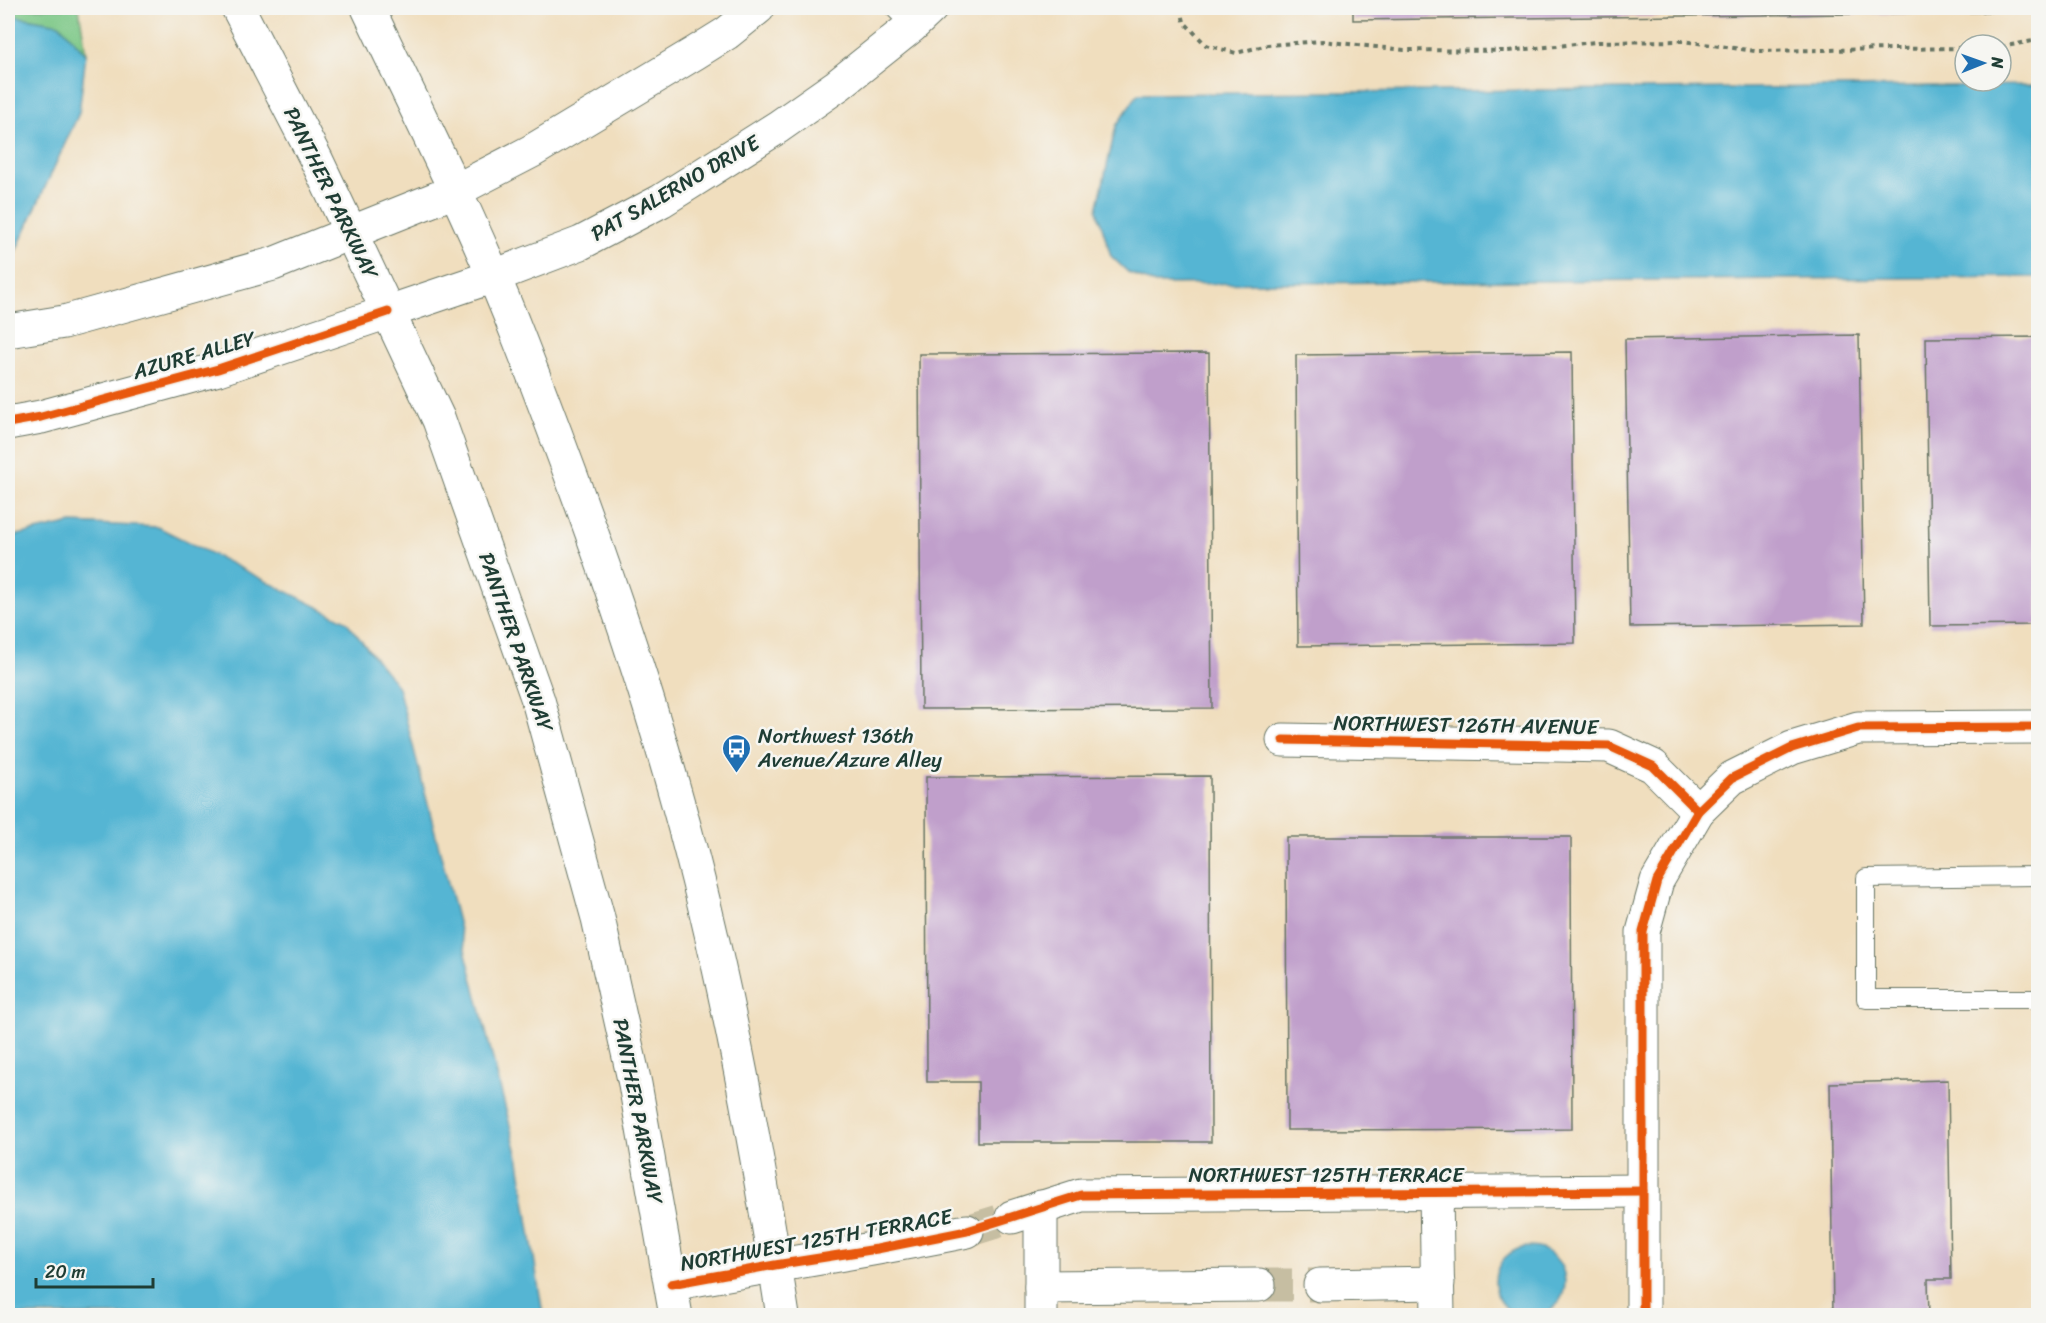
<svg xmlns="http://www.w3.org/2000/svg" width="2046" height="1323" font-family="Sriracha,sans-serif">
<style>
.green{fill:#7bc786;stroke:#4d825d;stroke-width:1.5}
.water{fill:#55b5d3;stroke:#3a7984;stroke-width:1.5}
.building{fill:#c09fcb}
.lines{fill:none;stroke-linecap:round;stroke-linejoin:round}
.street-tunnel{stroke:#c6bea2;stroke-width:33;stroke-dasharray:33 16;stroke-linecap:butt}
.lane-casing{stroke:#687564;stroke-width:20}
.street-casing{stroke:#687564;stroke-width:35}
.secondary-casing{stroke:#687564;stroke-width:35}
.path{stroke:#687564;stroke-width:4;stroke-dasharray:4.5 4.5;stroke-linecap:butt}
.lane{stroke:#fff;stroke-width:18}
.street{stroke:#fff;stroke-width:33}
.secondary{stroke:#fff;stroke-width:33}
.cycleway-casing{stroke:#f6f6f2;stroke-width:13}
.cycleway{stroke:#e8590c;stroke-width:9}
.labels{text-anchor:middle;stroke-width:5;stroke-linejoin:round;paint-order:stroke}
.street-label{font-size:21px;fill:#1f3d34;stroke:#f6f6f2}
.poi-label{font-size:21px;fill:#1f3d34;stroke:#f6f6f2;text-anchor:start}
</style>
<rect width="100%" height="100%" fill="#f6f6f2"/>
<filter id="ink" filterUnits="userSpaceOnUse"><feTurbulence type="fractalNoise" baseFrequency=".0167" numOctaves="2"/><feDisplacementMap in="SourceGraphic" scale="12" xChannelSelector="R" yChannelSelector="G"/><feConvolveMatrix kernelMatrix="1 2 1 2 8 2 1 2 1" color-interpolation-filters="sRGB"/></filter>
<filter id="wash" filterUnits="userSpaceOnUse"><feTurbulence type="fractalNoise" baseFrequency=".008" numOctaves="4" result="noise"/><feDisplacementMap in="SourceGraphic" scale="24" xChannelSelector="R" yChannelSelector="G"/><feGaussianBlur stdDeviation="1.35" result="paint"/><feColorMatrix in="noise" values="0 0 0 0 0 0 0 0 0 0 0 0 0 0 0 0 0 1.4 0 .05"/><feComposite in="paint" operator="in"/></filter>
<g filter="url(#wash)">
<rect width="100%" height="100%" fill="#f0debe"/>
<!-- green -->
<path class="green" d="M8 8H79L86 54 59 24 8 15Z"/>
<!-- water -->
<g class="water">
<path d="M8 15 59 24 86 54 79 113 14 255 8 256Z"/>
<path d="M2038 85V277L1155 284 1129 273 1111 256 1097 210 1116 126 1138 94Z"/>
<path d="M72 523 158 527 346 621 398 687 519 1161 543 1315H8V537Z"/>
<circle cx="1530" cy="1282" r="35"/>
</g>
<g id="blocks">
<!-- building -->
<g class="building">
<path d="M1353 8H2016V12L1353 20Z"/>
<path d="M1859 335 1864 624 1630 627 1625 339Z"/>
<path d="M2038 337V625L1930 626 1926 338Z"/>
<path d="M1572 352 1575 643 1298 646 1296 355Z"/>
<path d="M1209 353 1212 708 921 709 919 354Z"/>
<path d="M1210 776 1211 1142H978V1082H927L926 777Z"/>
<path d="M1286 837H1571L1572 1129 1287 1130Z"/>
<path d="M1948 1080 1951 1279H1928L1929 1316H1833L1830 1083Z"/>
</g>
</g>
</g>
<g filter="url(#ink)">
<use href="#blocks" fill-opacity="0" stroke="#687564" stroke-width="1.5"/>
<g class="lines">
<!-- street-tunnel -->
<g class="street-tunnel">
<path d="M967 1231 1012 1217"/>
<path d="M1259 1285H1320"/>
</g>
<defs>
<g id="lane">
<path d="M894 8 912 26"/>
<path d="M2038 876 1866 878V999H2038"/>
</g>
<g id="street">
<path d="M8 331 64 322 273 264 350 233"/>
<path d="M8 423 41 417 218 369 388 312"/>
<path d="M1283 740 1609 746 1653 766 1698 811"/>
<path d="M1436 1192 1438 1316"/>
<path d="M1041 1207V1316"/>
<path d="M1012 1217 1081 1195 1643 1191"/>
<path d="M671 1284C770 1266 869 1251 967 1231"/>
<path d="M1320 1285 1438 1283"/>
<path d="M1041 1287 1259 1285"/>
<path d="M1643 1316V932L1657 881 1698 811 1732 778 1792 748 1858 728 2038 727"/>
</g>
<g id="secondary">
<path d="M238 8 316 159 439 420 538 700 598 918 635 1084 676 1316"/>
<path d="M368 8C420 118 476 227 520 341 579 492 634 644 677 800 724 968 756 1143 783 1316"/>
<path d="M350 233 455 191 532 151 695 53 727 33 758 8"/>
<path d="M388 312 494 276 581 243 661 201 778 127 838 85 912 26 931 8"/>
</g>
</defs>
<!-- lane casing -->
<use href="#lane" class="lane-casing"/>
<!-- street casing -->
<use href="#street" class="street-casing"/>
<!-- secondary casing -->
<use href="#secondary" class="secondary-casing"/>
<!-- path -->
<g class="path">
<path d="M1181 8 1184 22 1206 45 1236 53 1268 45 1322 41 1404 50 1508 51 1595 42 1683 41 1755 51 1965 48"/>
<path d="M2001 47 2038 40"/>
</g>
<!-- lane -->
<use href="#lane" class="lane"/>
<!-- street -->
<use href="#street" class="street"/>
<!-- secondary -->
<use href="#secondary" class="secondary"/>
<defs>
<g id="cycleway">
<path d="M8 423 41 417 218 369 388 312"/>
<path d="M1283 740 1609 746 1653 766 1698 811"/>
<path d="M671 1284 775 1265 877 1249 967 1231 1081 1195 1643 1191"/>
<path d="M1643 1316V932L1657 881 1698 811 1732 778 1792 748 1858 728 2038 727"/>
</g>
</defs>
<!-- cycleway casing -->
<use href="#cycleway" class="cycleway-casing"/>
<!-- cycleway -->
<use href="#cycleway" class="cycleway"/>
</g>
</g>
<!-- icons -->
<defs>
<symbol id="bus-pin" viewBox="-11 -11 22 30"><path d="M0 17L-7.5 6A9.5 9.5 0 1 1 7.5 6Z" fill="#1f6fb2" stroke="#f6f6f2"/><path d="M-5-6H5V4H4V6H2V4H-2V6H-4V4H-5ZM-3.5-4V0h7V-4ZM-3.5 1.2v1.5H-2V1.2ZM2 1.2v1.5H3.5V1.2Z" fill="#fff"/></symbol>
</defs>
<g fill-rule="evenodd">
<use href="#bus-pin" x="720" y="732" width="33" height="45"/>
</g>
<g class="labels">
<!-- street labels -->
<g class="street-label">
<text transform="translate(675 188) rotate(-30)" y="7">PAT SALERNO DRIVE</text>
<text transform="translate(331 193) rotate(64)" y="7">PANTHER PARKWAY</text>
<text transform="translate(194 355) rotate(-16)" y="7">AZURE ALLEY</text>
<text transform="translate(516 642) rotate(71)" y="7">PANTHER PARKWAY</text>
<text transform="translate(1466 725) rotate(1)" y="7">NORTHWEST 126TH AVENUE</text>
<text transform="translate(638 1111) rotate(79)" y="7">PANTHER PARKWAY</text>
<text x="1326" y="1182">NORTHWEST 125TH TERRACE</text>
<text transform="translate(816 1240) rotate(-10)" y="7">NORTHWEST 125TH TERRACE</text>
</g>
<!-- poi labels -->
<g class="poi-label">
<text x="758" y="743">Northwest 136th<tspan x="758" dy="24">Avenue/Azure Alley</tspan></text>
</g>
</g>
<!-- margin -->
<rect width="2046" height="1323" fill="none" stroke="#f6f6f2" stroke-width="30"/>
<!-- north arrow -->
<g transform="translate(1983 63) rotate(89)"><circle r="28" fill="#f6f6f2" stroke="#a0aca6" stroke-width="1.5"/>
<path d="M0-4.5L10 22L0 15L-10 22Z" fill="#1f6fb2"/>
<text y="-9" font-size="16" font-weight="bold" text-anchor="middle" fill="#1f3d34">N</text>
</g>
<!-- scale -->
<path d="M36 1278v9h117v-9" fill="none" stroke="#1f3d34" stroke-width="3"/>
<text x="45" y="1278" font-size="18" fill="#1f3d34" stroke="#f6f6f2" stroke-width="4.5" paint-order="stroke">20 m</text>
</svg>
